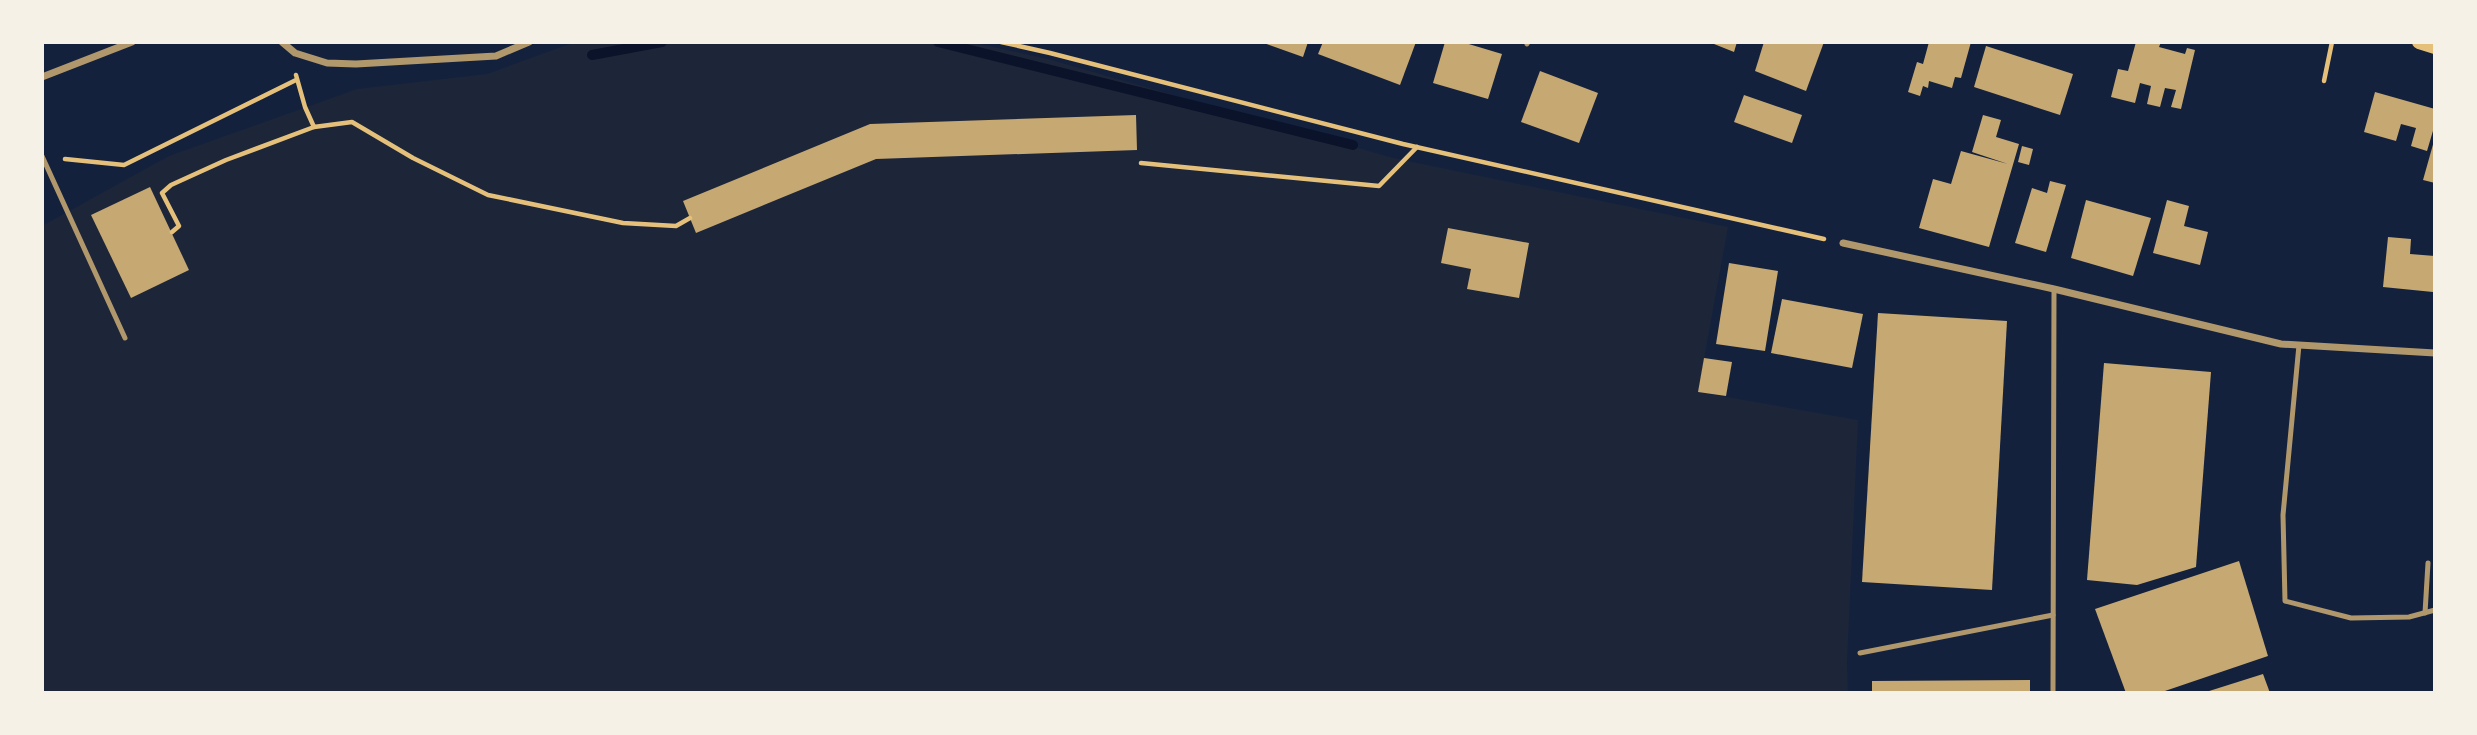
<svg xmlns="http://www.w3.org/2000/svg" width="2477" height="735" font-family="'Source Sans 3',sans-serif">
<style>
.green{fill:#1d2539}
.lines{fill:none;stroke-linecap:round;stroke-linejoin:round}
.stream{stroke:#0b132b;stroke-width:10}
.building{fill:#c6a872}
.path{stroke:#e5c07b;stroke-width:4.5}
.service{stroke:#b1986c;stroke-width:5}
.minor{stroke:#b1986c;stroke-width:7}
.secondary{stroke:#e5c07b;stroke-width:14}
</style>
<rect width="100%" height="100%" fill="#14213d"/>
<!-- green -->
<path class="green" d="M575 42H971L1048 59 1393 158 1728 227 1698 392 1858 420 1847 663 1848 693H42V226L169 156 357 89 487 74Z"/>
<g class="lines">
<!-- stream -->
<g class="stream">
<path d="M938 42 1353 145"/>
<path d="M592 55 662 42"/>
</g>
</g>
<!-- building -->
<g class="building">
<path d="M1261 42H1308L1303 57Z"/>
<path d="M1323 42H1416L1400 85 1318 54Z"/>
<path d="M1445 42H1462L1502 54 1488 99 1433 83Z"/>
<path d="M1709 42H1737L1734 52Z"/>
<path d="M1764 42H1824L1806 91 1755 71Z"/>
<path d="M1929 42H1971L1961 78 1955 77 1952 88 1929 81 1928 88 1923 86 1920 96 1908 92 1917 62 1923 64Z"/>
<path d="M2136 42H2161L2159 47 2185 54 2187 48 2195 50 2181 109 2171 107 2176 90 2165 88 2160 107 2147 104 2151 86 2140 83 2135 103 2111 97 2118 69 2128 71Z"/>
<path d="M1986 46 2073 74 2060 115 1974 87Z"/>
<path d="M1540 71 1598 93 1579 143 1521 122Z"/>
<path d="M2375 92 2435 109V124L2427 151 2411 146 2416 128 2401 124 2396 141 2364 132Z"/>
<path d="M1744 95 1802 115 1792 143 1734 122Z"/>
<path d="M1136 115 1137 150 876 159 696 233 683 201 870 124Z"/>
<path d="M1983 115 2001 120 1996 137 2019 144 1989 247 1919 228 1933 179 1951 184 1961 151 2008 164 1972 152Z"/>
<path d="M2434 141H2435V183L2423 180Z"/>
<path d="M2022 146 2033 149 2029 165 2018 162Z"/>
<path d="M2050 181 2066 185 2046 252 2015 243 2032 188 2047 193Z"/>
<path d="M150 187 189 270 131 298 91 215Z"/>
<path d="M2086 200 2151 218 2133 276 2071 258Z"/>
<path d="M2167 200 2189 206 2184 226 2208 232 2200 265 2153 253Z"/>
<path d="M1448 228 1529 243 1519 298 1467 289 1471 269 1441 263Z"/>
<path d="M2388 237 2411 239 2410 254 2435 256 2433 292 2383 287Z"/>
<path d="M1729 263 1778 271 1765 351 1716 344Z"/>
<path d="M1782 299 1863 314 1852 368 1771 353Z"/>
<path d="M1878 313 2007 321 1992 590 1862 582Z"/>
<path d="M1704 358 1732 362 1726 396 1698 392Z"/>
<path d="M2104 363 2211 372 2196 567 2137 585 2087 580Z"/>
<path d="M2239 561 2268 656 2159 693H2126L2095 609Z"/>
<path d="M2263 674 2270 693H2206V692Z"/>
<path d="M2030 680V693H1872V681Z"/>
</g>
<g class="lines">
<!-- path -->
<g class="path">
<path d="M1001 42 1050 53 1403 144 1824 239"/>
<path d="M296 75 305 107 314 127 352 122 413 158 488 195 623 223 676 226 690 218"/>
<path d="M2324 81 2332 42"/>
<path d="M65 159 124 165 296 80"/>
<path d="M1141 163 1379 186 1417 147"/>
<path d="M172 232 179 226 162 193 171 185 226 160 314 127"/>
</g>
<!-- service -->
<g class="service">
<path d="M1527 44 1528 42"/>
<path d="M42 156 125 338"/>
<path d="M2299 345 2283 515 2285 601 2351 618 2409 617 2435 610"/>
<path d="M2425 613 2428 563"/>
<path d="M1860 653 2053 615"/>
<path d="M2053 693 2054 289"/>
</g>
<!-- minor -->
<g class="minor">
<path d="M282 42 295 53 327 63 356 64 496 56 529 42"/>
<path d="M42 77 132 42"/>
<path d="M1843 243 2054 289 2281 344 2435 353"/>
</g>
<!-- secondary -->
<path class="secondary" d="M2419 42 2435 47"/>
</g>
<!-- border -->
<rect width="2477" height="735" fill="none" stroke="#f6f1e7" stroke-width="88"/>
</svg>
